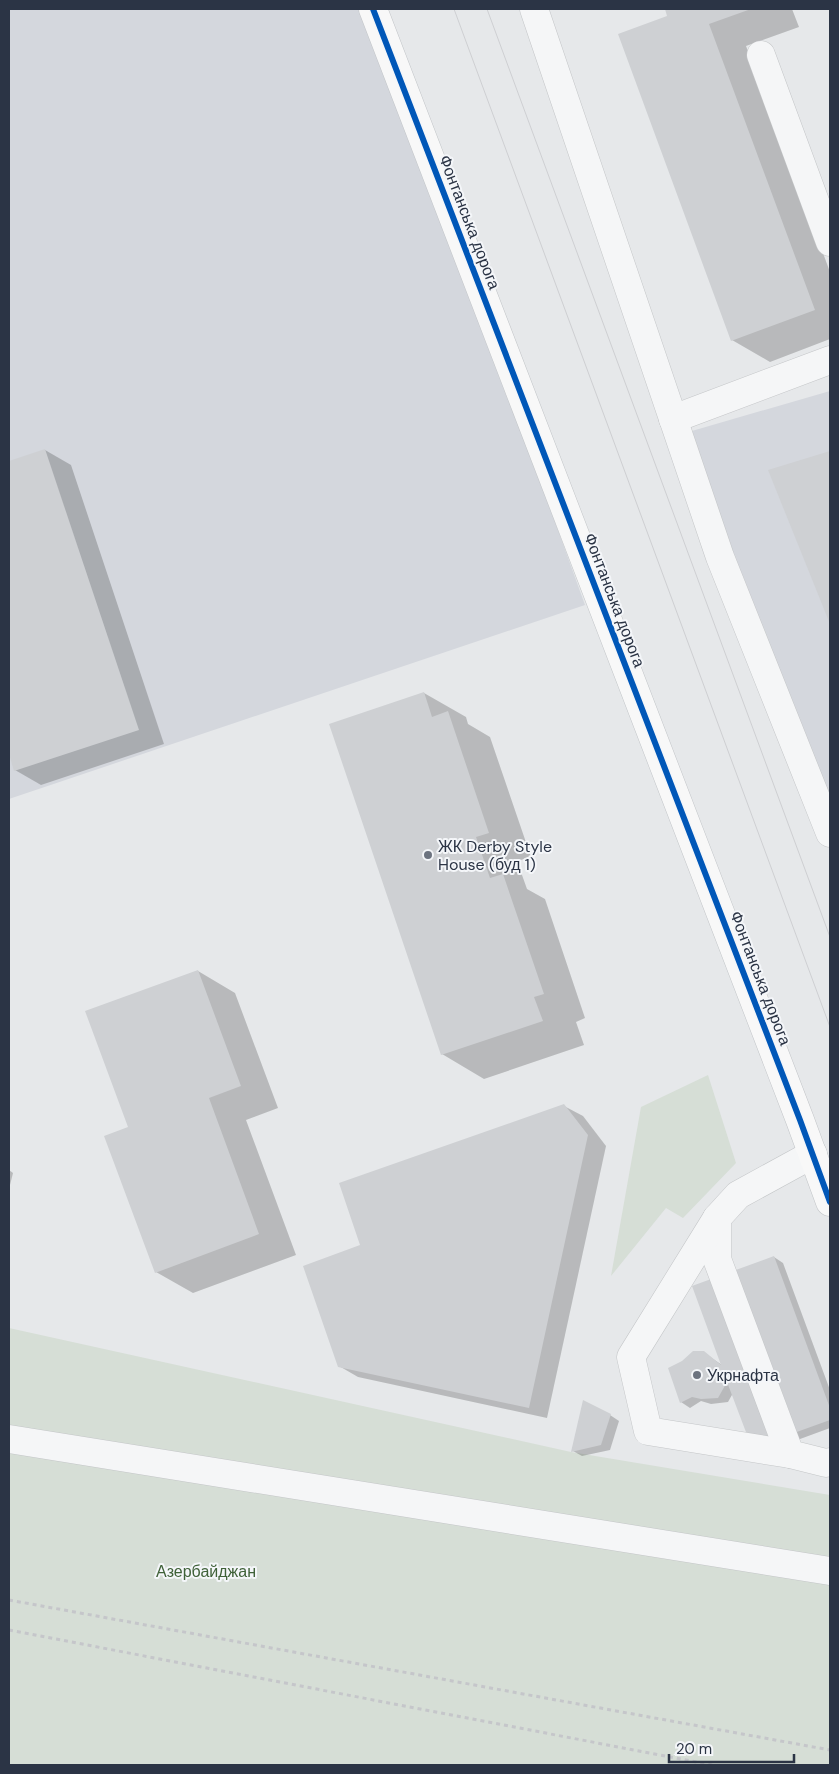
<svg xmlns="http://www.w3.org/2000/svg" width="839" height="1774" font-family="'DM Sans',sans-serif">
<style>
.built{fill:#d4d7dd}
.green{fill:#d6ded6}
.shadow{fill:#0003}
.building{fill:#ced0d3}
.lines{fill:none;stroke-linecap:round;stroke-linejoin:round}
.minor-casing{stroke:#c4c6c8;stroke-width:29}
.major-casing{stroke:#c2c5c8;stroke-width:29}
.path{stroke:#c5c6ca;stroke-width:3;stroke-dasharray:4 4;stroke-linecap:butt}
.minor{stroke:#f5f6f7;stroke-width:28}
.major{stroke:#f8f8f8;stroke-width:28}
.tram{stroke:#cecfd2;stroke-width:1}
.cycleway-casing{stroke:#f4f6f9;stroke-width:9}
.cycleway{stroke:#0057b8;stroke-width:6}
.poi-dot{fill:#6c737f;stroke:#f4f6f9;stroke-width:2}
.labels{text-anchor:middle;stroke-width:4;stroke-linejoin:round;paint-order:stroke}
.street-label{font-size:16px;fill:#2b3445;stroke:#f4f6f9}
.poi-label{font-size:16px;fill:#2b3445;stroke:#f4f6f9;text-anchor:start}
.park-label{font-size:16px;fill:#3f6138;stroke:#f4f6f9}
</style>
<rect width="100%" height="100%" fill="#e6e8ea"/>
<!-- built -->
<g class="built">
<path d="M9 9H370L585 605 9 799Z"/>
<path d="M830 391V821L685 433Z"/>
</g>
<!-- green -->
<g class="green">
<path d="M708 1075 736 1163 683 1218 666 1208 611 1276 641 1107Z"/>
<path d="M9 1328 571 1452 830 1495V1765H9Z"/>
</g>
<!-- shadow -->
<g class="shadow">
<path d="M666 9H792L799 27 746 46 830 272V339L770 362 732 340 669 16Z"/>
<path d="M45 450 71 465 164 744 41 785 15 770 9 750V462Z"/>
<path d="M830 452V621L770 471Z"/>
<path d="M424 693 466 717 468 724 490 737 531 857 517 861 527 889 545 899 585 1018 576 1022 584 1045 484 1079 442 1054Z"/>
<path d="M198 971 235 993 278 1108 246 1120 296 1255 193 1293 156 1272 130 1127Z"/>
<path d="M564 1106 583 1116 606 1146 547 1418 358 1377 339 1366 362 1246Z"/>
<path d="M9 1170 13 1173 9 1189Z"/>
<path d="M774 1257 783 1263 830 1390V1428L762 1453 733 1393 728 1402 711 1404 701 1401 690 1408 681 1402 703 1352 722 1365Z"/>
<path d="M610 1415 619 1421 610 1450 582 1456 573 1451Z"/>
</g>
<!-- building -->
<g class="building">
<path d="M665 9H751L709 24 815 310 731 341 618 34 667 16Z"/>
<path d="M45 449 139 730 14 771 9 754V461Z"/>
<path d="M830 451V624L768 470Z"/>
<path d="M424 692 432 717 448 711 489 833 476 837 490 878 503 874 544 994 534 997 543 1021 441 1055 329 724Z"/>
<path d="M198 970 241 1086 209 1098 259 1234 155 1273 104 1136 128 1127 85 1011Z"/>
<path d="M564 1104 588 1135 529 1408 338 1367 303 1266 360 1245 339 1183Z"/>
<path d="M774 1256 830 1408V1420L752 1448 727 1382 718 1398 701 1399 692 1397 680 1403 668 1368 682 1361 693 1351H704L721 1365 692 1286Z"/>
<path d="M583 1400 611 1414 601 1445 571 1452Z"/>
</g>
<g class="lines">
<defs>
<g id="minor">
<path d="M534 9 720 557 830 833"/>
<path d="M761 55 830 242"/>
<path d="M673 419 830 360"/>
<path d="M813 1154 738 1195 717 1218V1259L790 1454 826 1463 830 1462"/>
<path d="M717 1218 631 1357 648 1431 790 1454"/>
<path d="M9 1439 830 1571"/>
</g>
<path id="major" d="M373 9 800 1120 830 1202"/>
</defs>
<!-- minor casing -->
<use href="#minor" class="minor-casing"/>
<!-- major casing -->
<use href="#major" class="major-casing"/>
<!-- path -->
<g class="path">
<path d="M9 1600 830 1750"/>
<path d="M9 1630 712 1765"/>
</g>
<!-- minor -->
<use href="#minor" class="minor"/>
<!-- major -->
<use href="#major" class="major"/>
<!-- tram -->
<g class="tram">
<path d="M454 9 830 1027"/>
<path d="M487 9 830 937"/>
</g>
<defs>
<path id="cycleway" d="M373 9 800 1120 830 1202"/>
</defs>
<!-- cycleway casing -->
<use href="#cycleway" class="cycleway-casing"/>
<!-- cycleway -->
<use href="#cycleway" class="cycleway"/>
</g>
<!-- markers -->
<g class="poi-dot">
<circle cx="428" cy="855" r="5"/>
<circle cx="697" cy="1375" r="5"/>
</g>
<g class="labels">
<!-- street labels -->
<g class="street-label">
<text transform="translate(470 222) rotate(69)" y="6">Фонтанська дорога</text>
<text transform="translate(615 600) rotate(69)" y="6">Фонтанська дорога</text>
<text transform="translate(761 978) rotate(69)" y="6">Фонтанська дорога</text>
</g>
<!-- poi labels -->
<g class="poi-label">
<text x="438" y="852">ЖК Derby Style<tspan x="438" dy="18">House (буд 1)</tspan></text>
<text x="707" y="1381">Укрнафта</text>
</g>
<!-- park labels -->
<g class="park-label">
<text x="206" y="1577">Азербайджан</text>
</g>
</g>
<!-- border -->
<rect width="839" height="1774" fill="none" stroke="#2b3445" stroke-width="20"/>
<!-- scale -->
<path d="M669 1754v8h125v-8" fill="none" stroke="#2b3445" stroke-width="2.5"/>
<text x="676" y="1754" font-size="15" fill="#2b3445" stroke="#f4f6f9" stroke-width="4" paint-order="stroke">20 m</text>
</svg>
